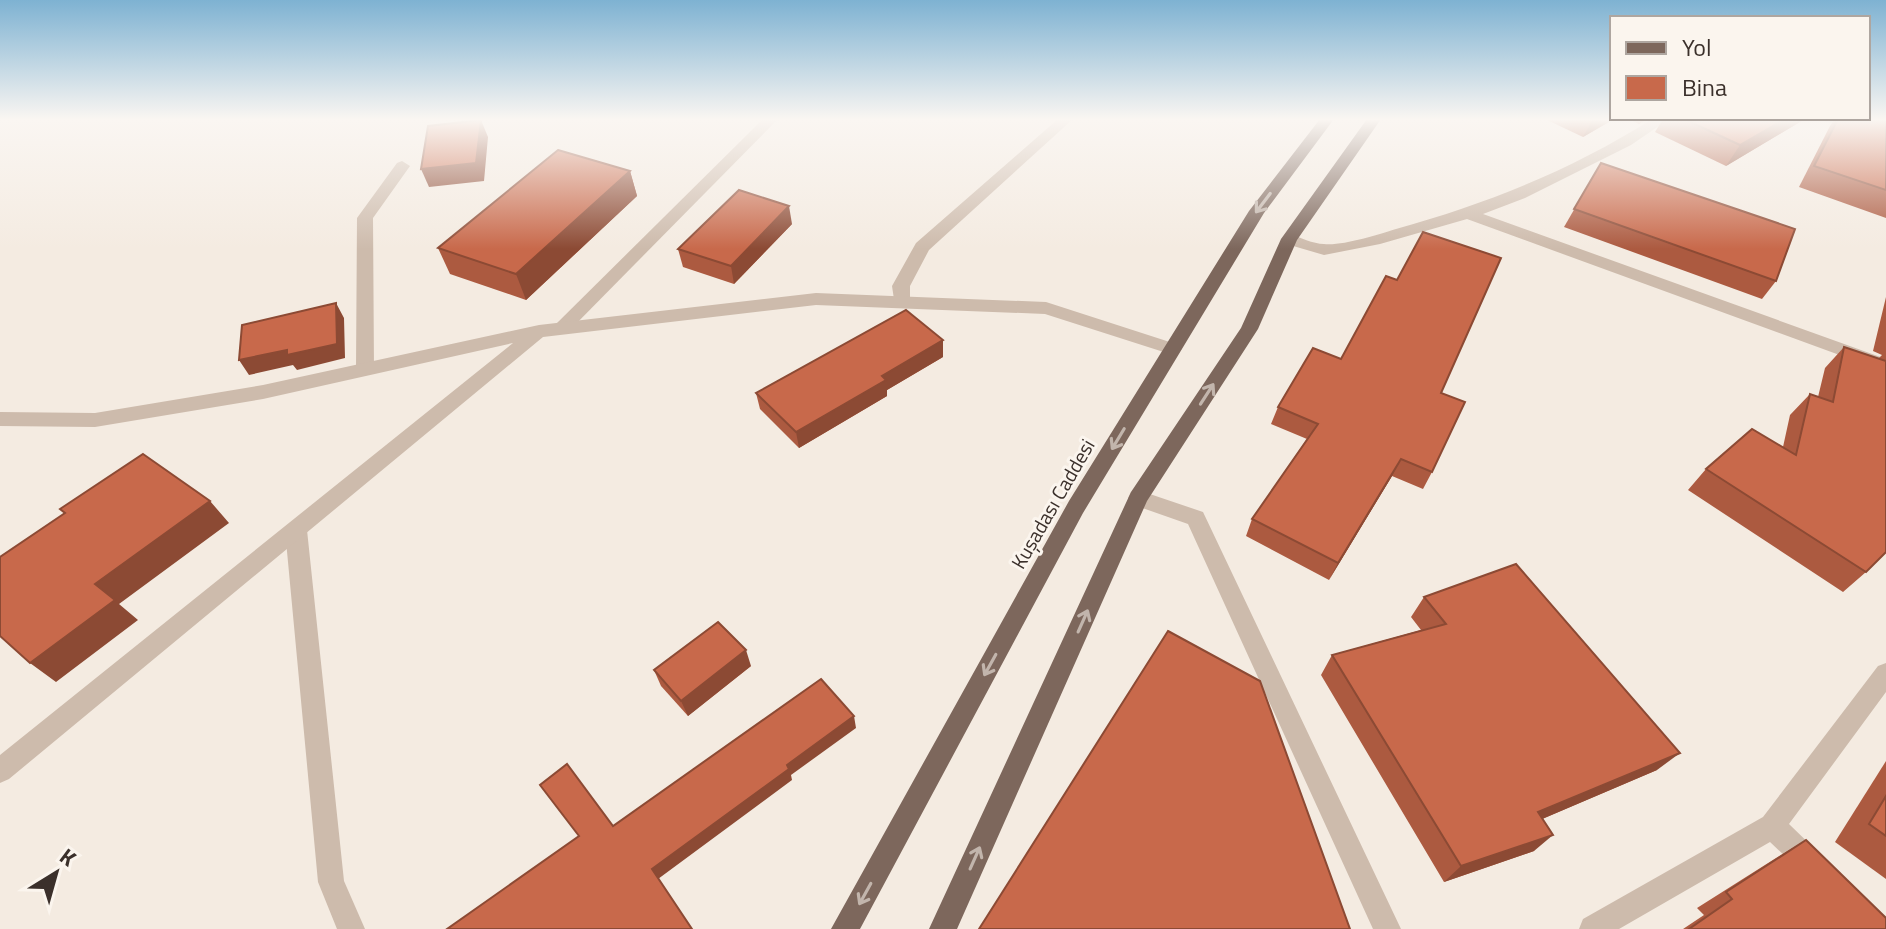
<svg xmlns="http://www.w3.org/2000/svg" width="1886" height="929" font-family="'Titillium Web',sans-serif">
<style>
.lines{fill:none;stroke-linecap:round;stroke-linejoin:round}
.minor{fill:#cdbbac;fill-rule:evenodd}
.tertiary{fill:#cdbbac;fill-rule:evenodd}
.primary{fill:#7d675c;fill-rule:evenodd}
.wall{fill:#ac5a40}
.shaded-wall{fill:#8c4a34}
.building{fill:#c8694b;stroke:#8c4a34;stroke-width:2}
.oneway{stroke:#c2b5ac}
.labels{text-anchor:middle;stroke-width:6;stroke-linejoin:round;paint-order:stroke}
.street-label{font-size:20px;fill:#3b302b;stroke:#fbf5ee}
</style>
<rect width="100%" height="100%" fill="#f4ebe1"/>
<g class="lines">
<!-- minor -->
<g class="minor">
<path d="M763 119H778L567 333H555L552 329 555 325Z"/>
<path d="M1058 119H1073L929 250 910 286V302L901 308 895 306 892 286 916 243Z"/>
<path d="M1652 119H1669L1631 145 1525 198 1483 214 1886 359V372L1467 219 1380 244 1324 255 1283 243 1281 239 1289 234C1300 237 1313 244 1324 244 1342 246 1377 235 1396 229 1486 204 1572 170 1652 119Z"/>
<path d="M1817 119H1840L1886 131V140Z"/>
<path d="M402 161 410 166 373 218 374 369 365 376 356 369 357 218 397 163Z"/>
<path d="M1138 490 1203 512 1401 929H1373L1188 524 1131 504 1128 498 1131 492Z"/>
<path d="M296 522 303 524 307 530 344 881 365 929H337L318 882 285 530 289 524Z"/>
<path d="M1886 663V692L1789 824 1822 856 1826 865 1822 874 1813 878 1804 874 1770 842 1619 929H1579L1583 919 1763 817 1878 666Z"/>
</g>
<!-- tertiary -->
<path class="tertiary" d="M816 293 1046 302 1179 345 1182 349 1173 355 1045 314 816 305 543 337 9 779 0 783V755L513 343 263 399 95 427 0 426V412L95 413 263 385 539 325Z"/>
<!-- primary -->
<g class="primary">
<path d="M1320 119H1334L1264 213 1083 513 860 929H831L1069 501 1249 211Z"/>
<path d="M1367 119H1381L1297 240 1258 329 1147 501 957 929H929L1131 492 1241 328 1281 239Z"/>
</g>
</g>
<!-- wall -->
<g class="wall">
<path d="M1545 119H1614L1583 137Z"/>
<path d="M1629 119H1647L1639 124Z"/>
<path d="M1663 119H1805L1726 166 1655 132Z"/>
<path d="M1835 119H1886V218L1799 187 1830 126Z"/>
<path d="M1601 163 1776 281 1762 299 1564 227Z"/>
<path d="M630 171 637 196 526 300 450 274 438 248Z"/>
<path d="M792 224 734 284 683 267 678 249Z"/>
<path d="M1886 297V552L1866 572 1843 592 1688 490 1706 469 1783 447 1790 415 1810 394 1818 397 1825 368 1844 347 1878 359 1882 355 1873 351Z"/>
<path d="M943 357 887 390V396L799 448 760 409 756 393Z"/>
<path d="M1441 393 1432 472 1423 489 1392 476 1329 580 1246 536 1252 519 1307 439 1271 424 1278 407Z"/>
<path d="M1424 597 1657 770 1542 819 1534 851 1444 882 1321 675 1332 655 1421 630 1411 617Z"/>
<path d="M751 666 688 716 661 686 654 670Z"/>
<path d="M1886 761V879L1835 842Z"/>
<path d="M1806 840 1886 929H1683L1704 915 1697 908 1776 858Z"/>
</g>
<!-- shaded-wall -->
<g class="shaded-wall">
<path d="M1593 119H1614L1583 137Z"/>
<path d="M1785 119H1805L1726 166 1740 145Z"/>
<path d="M481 120 488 137 484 181 429 187 421 169Z"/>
<path d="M630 171 637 196 526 300 516 274Z"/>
<path d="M789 206 792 224 734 284 731 266Z"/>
<path d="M336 303 344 318 345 358 297 370 293 365 249 375 239 360Z"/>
<path d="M943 340V357L887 390V396L799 448 796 432 882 376Z"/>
<path d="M1401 459 1392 476 1329 580 1338 563Z"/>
<path d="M210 501 229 523 119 604 138 620 56 682 30 663 95 584Z"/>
<path d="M746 650 751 666 688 716 681 701Z"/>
<path d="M854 716 856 728 791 775 792 780 658 879 652 869 787 765Z"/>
<path d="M1680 753 1657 770 1519 829 1538 812Z"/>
<path d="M1553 835 1534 851 1444 882 1461 866Z"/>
</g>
<!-- building -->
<g class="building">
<path d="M1684 119H1785L1740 145Z"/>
<path d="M1838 119H1886V190L1814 166Z"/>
<path d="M481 120 476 163 421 169 428 126Z"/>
<path d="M558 150 630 171 516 274 438 248Z"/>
<path d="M1601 163 1795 229 1776 281 1574 209Z"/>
<path d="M739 190 789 206 731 266 678 249Z"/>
<path d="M1423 232 1501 258 1441 393 1465 402 1432 472 1401 459 1338 563 1252 519 1318 424 1278 407 1313 348 1341 359 1386 276 1397 280Z"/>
<path d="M336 303 337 344 287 355V350L239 360 242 325Z"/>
<path d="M906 310 943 340 882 376 886 380 796 432 756 393Z"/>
<path d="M1844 347 1886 361V552L1866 572 1706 469 1752 429 1796 455 1810 394 1833 402Z"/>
<path d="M143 454 210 501 95 584 115 600 30 663 0 636V557L65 513 60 509Z"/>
<path d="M1516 564 1680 753 1538 812 1553 835 1461 866 1332 655 1446 624 1424 597Z"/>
<path d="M718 622 746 650 681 701 654 670Z"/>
<path d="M1168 631 1260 681 1350 929H979Z"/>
<path d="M821 679 854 716 787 765 789 769 652 869 692 929H447L579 836 540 785 567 764 613 826Z"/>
<path d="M1886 796V836L1869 824Z"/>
<path d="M1806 840 1886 918V929H1689L1732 899 1726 892Z"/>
</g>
<!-- one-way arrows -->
<defs><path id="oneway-shaft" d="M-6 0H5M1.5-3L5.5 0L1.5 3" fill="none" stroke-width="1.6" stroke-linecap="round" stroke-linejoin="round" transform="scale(2)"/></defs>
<g class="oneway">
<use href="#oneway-shaft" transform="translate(1263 203) rotate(127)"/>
<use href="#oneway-shaft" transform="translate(1207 394) rotate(-57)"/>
<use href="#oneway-shaft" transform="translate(1118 439) rotate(121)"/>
<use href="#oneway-shaft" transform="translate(1083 621) rotate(-66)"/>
<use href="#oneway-shaft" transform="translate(990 665) rotate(119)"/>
<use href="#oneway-shaft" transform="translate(975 858) rotate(-66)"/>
<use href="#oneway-shaft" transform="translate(865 894) rotate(119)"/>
</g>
<!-- sky -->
<linearGradient id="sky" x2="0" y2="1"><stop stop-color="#7eb2d2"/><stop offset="0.48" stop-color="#faf6f2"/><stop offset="1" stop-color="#faf6f2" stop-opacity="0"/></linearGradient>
<rect width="1886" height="249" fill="url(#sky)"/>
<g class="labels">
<!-- street labels -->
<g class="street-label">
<text transform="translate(1053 504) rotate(-60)" y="7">Kuşadası Caddesi</text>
</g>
</g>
<!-- legend -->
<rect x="1610" y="16" width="260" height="104" fill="#fbf5ee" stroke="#aea6a0" stroke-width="2"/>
<rect x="1626" y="42" width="40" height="12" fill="#7d675c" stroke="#aea6a0" stroke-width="2"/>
<text x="1682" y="56" font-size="24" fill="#3b302b">Yol</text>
<rect x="1626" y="76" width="40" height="24" fill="#c8694b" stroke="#aea6a0" stroke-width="2"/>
<text x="1682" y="96" font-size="24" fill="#3b302b">Bina</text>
<!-- north arrow -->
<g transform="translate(56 873) rotate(37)" stroke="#fbf5ee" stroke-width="6" paint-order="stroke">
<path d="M0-6L14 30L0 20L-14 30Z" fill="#3b302b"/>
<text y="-12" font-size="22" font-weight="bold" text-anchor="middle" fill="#3b302b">K</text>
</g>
</svg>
